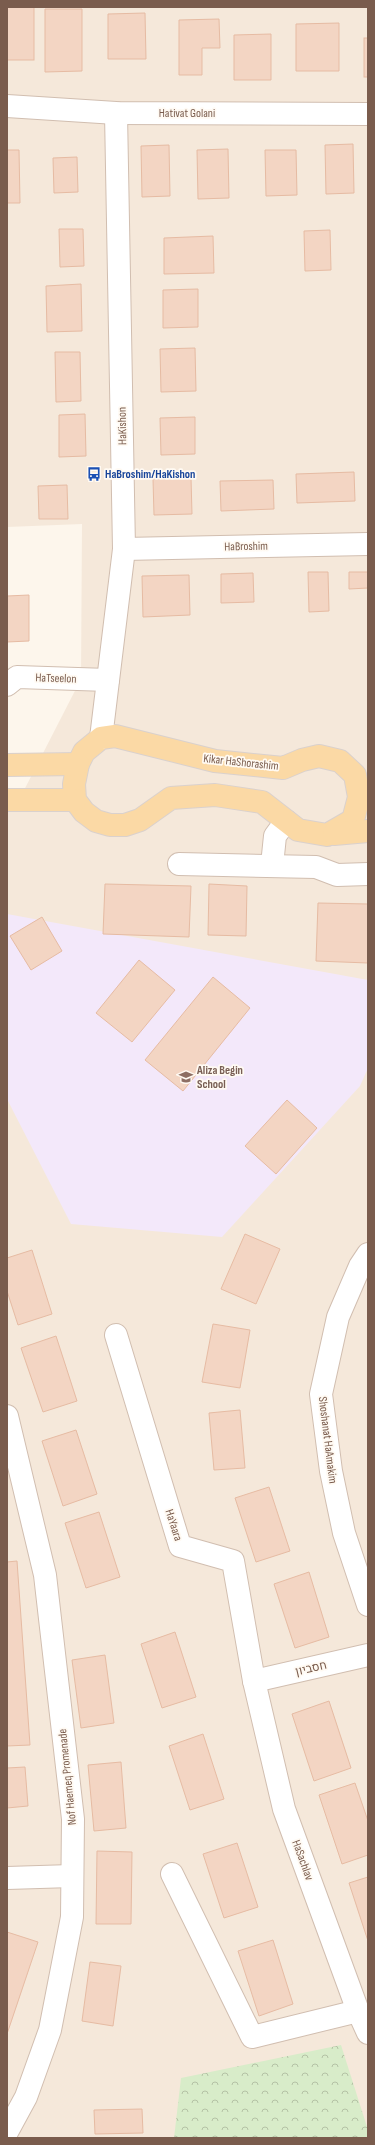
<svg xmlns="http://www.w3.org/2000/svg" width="375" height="2145" font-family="'Sofia Sans Condensed',Heebo,sans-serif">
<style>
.residential{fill:#f5e8da}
.education{fill:#f3e8fa}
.forest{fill:url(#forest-crowns)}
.building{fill:#f3d5c3;stroke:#e6bba3}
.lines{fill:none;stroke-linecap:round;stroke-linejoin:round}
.minor-casing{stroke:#d1beb0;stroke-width:24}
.major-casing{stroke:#dad1cd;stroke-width:24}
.minor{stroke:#fff;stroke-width:22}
.major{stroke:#fbd9a5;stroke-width:22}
.labels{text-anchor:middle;stroke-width:3.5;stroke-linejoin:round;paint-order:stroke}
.street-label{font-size:12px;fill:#7a5c4d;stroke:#fffaf3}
.transit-label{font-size:12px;font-weight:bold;fill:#164399;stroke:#fffaf3;text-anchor:start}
.education-label{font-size:12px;font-weight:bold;fill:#785e54;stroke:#fffaf3;text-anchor:start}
</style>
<defs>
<pattern id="forest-crowns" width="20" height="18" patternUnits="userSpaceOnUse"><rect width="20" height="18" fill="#d8ecc9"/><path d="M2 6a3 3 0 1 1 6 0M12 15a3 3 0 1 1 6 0" fill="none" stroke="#b4c2a5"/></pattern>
</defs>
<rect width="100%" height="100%" fill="#fdf6ec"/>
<!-- residential -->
<path class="residential" d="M7 7H368V2138H7V802L19 800 81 679 82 524 7 527Z"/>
<!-- education -->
<path class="education" d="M7 914 368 980V1068L360 1086 222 1237 71 1224 7 1099Z"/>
<!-- forest -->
<path class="forest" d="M341 2045 368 2130V2138H174L181 2078Z"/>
<!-- building -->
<g class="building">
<rect x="7" y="7" width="27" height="53"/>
<path d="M45 9H82V71L45 72Z"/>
<path d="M145 13 146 59H108V14Z"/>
<path d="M219 19 220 48H202V75H179V20Z"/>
<path d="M339 23V71H296V24Z"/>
<path d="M271 34V80H234V35Z"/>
<rect x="364" y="38" width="4" height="39"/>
<path d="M353 144 354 193 326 194 325 145Z"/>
<path d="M169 145 170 196 142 197 141 146Z"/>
<path d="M228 149 229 198 198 199 197 150Z"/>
<path d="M7 150H19L20 203H7Z"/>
<path d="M265 150H296L297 195 266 196Z"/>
<path d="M77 157 78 192 54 193 53 158Z"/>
<path d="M59 229H83L84 266 60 267Z"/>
<path d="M330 230 331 270 305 271 304 231Z"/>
<path d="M213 236 214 273 164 274V238Z"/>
<path d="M81 284 82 331 47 332 46 286Z"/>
<path d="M198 289V327L163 328V290Z"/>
<path d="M195 348 196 391 161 392 160 349Z"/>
<path d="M55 352H80L81 401 56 402Z"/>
<path d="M85 414 86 456 59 457V415Z"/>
<path d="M195 417V454L161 455 160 418Z"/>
<path d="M354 472 355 501 297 503 296 474Z"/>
<path d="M191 478 192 514 154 515 153 479Z"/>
<path d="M273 480 274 509 221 511 220 481Z"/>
<path d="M67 485 68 519H39L38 486Z"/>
<path d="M308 572H328L329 611 309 612Z"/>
<path d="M349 572H368V588L349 589Z"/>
<path d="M253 573 254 602 221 603V574Z"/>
<path d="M189 575 190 615 143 617 142 576Z"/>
<path d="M29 595V641L7 642V596Z"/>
<path d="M105 884 191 886 189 937 103 934Z"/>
<path d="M209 884 247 886 246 936 208 935Z"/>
<path d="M318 903 368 904V963L316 961Z"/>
<path d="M42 917 62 951 31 970 10 936Z"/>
<path d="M139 960 175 990 132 1042 96 1013Z"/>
<path d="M213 977 250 1008 183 1091 145 1060Z"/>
<path d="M287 1100 317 1128 276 1174 245 1146Z"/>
<path d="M245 1234 280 1249 256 1304 221 1289Z"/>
<path d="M32 1250 52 1314 18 1325 7 1291V1258Z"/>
<path d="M213 1324 250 1330 240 1388 202 1382Z"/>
<path d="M56 1336 77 1401 43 1412 21 1348Z"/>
<path d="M240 1410 245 1468 214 1470 209 1413Z"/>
<path d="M76 1430 97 1494 63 1506 42 1441Z"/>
<path d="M269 1487 290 1551 256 1562 235 1498Z"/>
<path d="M99 1512 120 1577 86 1588 65 1523Z"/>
<path d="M17 1561 30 1745 7 1746V1562Z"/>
<path d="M309 1572 329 1637 295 1648 274 1584Z"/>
<path d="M175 1632 196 1697 162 1708 141 1644Z"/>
<path d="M105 1655 114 1723 81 1728 72 1660Z"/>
<path d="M329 1701 351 1768 314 1781 292 1714Z"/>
<path d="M203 1734 224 1799 190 1810 169 1746Z"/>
<path d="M121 1762 126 1828 94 1831 88 1765Z"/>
<path d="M25 1767 28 1806 7 1808V1768Z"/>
<path d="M355 1783 368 1821V1855L342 1864 319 1795Z"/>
<path d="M237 1843 258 1907 224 1918 203 1854Z"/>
<path d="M97 1851 132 1852 131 1924H96Z"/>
<path d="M368 1877V1941L349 1883Z"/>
<path d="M7 1932 38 1942 7 2034Z"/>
<path d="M273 1940 293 2004 259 2016 238 1951Z"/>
<path d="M90 1962 121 1966 113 2026 82 2021Z"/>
<path d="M142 2109 143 2133 95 2134 94 2110Z"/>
</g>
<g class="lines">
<defs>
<g id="minor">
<path d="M7 106 116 113 368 114"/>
<path d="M124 549 368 544"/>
<path d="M7 685 17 677 108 680"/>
<path d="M101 738 124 549 116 113"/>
<path d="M179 864 316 867 337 875 368 874"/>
<path d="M272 865 275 836 286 821"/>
<path d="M368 1254 360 1266 338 1317 321 1394 331 1471 344 1533 368 1605"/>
<path d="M116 1335 180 1546 233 1561 254 1681 284 1809 358 2011 368 2033"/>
<path d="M7 1416 45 1575 73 1819 72 1917 50 2030 26 2097 7 2132"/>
<path d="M254 1681 368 1655"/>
<path d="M172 1874 252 2037 358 2011"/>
<path d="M7 1878 72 1876"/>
</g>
<g id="major">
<path d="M115 736 215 761 283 768 302 760 319 756 340 761 355 775 359 797 353 820 327 835 298 830 262 802 215 795 171 798 140 820 125 825H110L96 821 84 812 75 800 74 784 78 764 84 752 101 738Z"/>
<path d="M7 765 78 764"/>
<path d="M7 800H75"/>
<path d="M334 834 368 831"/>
</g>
</defs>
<!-- minor casing -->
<use href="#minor" class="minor-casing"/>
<!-- major casing -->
<use href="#major" class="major-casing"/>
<!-- minor -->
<use href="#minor" class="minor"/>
<!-- major -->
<use href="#major" class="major"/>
</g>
<!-- icons -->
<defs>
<symbol id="bus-bare" viewBox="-9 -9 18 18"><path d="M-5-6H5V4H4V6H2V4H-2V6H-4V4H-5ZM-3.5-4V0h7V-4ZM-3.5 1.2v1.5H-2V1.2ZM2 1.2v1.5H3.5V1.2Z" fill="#1a4fb4" stroke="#fffaf3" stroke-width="2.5" paint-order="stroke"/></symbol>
<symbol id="school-bare" viewBox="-9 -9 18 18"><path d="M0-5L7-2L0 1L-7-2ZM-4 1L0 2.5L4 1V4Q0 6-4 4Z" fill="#8d6e63" stroke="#fffaf3" stroke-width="2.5" paint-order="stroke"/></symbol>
</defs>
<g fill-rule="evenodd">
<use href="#bus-bare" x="84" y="464" width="20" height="20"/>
<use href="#school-bare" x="176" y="1067" width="20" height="20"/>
</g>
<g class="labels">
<!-- street labels -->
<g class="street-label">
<text x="187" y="117">Hativat Golani</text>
<text transform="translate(122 426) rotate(-91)" y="4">HaKishon</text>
<text transform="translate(246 546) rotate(-1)" y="4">HaBroshim</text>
<text transform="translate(56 678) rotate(2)" y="4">HaTseelon</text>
<text transform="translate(241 762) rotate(6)" y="4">Kikar HaShorashim</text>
<text transform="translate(328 1440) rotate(83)" y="4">Shoshanat HaAmakim</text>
<text transform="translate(174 1525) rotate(72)" y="4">HaYaara</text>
<text transform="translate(311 1668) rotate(-13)" y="4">חסביון</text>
<text transform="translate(67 1777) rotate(-96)" y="4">Nof Haemeq Promenade</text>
<text transform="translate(303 1860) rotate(70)" y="4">HaSachlav</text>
</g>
<!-- transit labels -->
<g class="transit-label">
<text x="105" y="478">HaBroshim/HaKishon</text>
</g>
<!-- education labels -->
<g class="education-label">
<text x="197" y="1074">Aliza Begin<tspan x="197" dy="14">School</tspan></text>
</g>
</g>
<!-- border -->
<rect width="375" height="2145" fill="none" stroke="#7a5c4d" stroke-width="16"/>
</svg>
